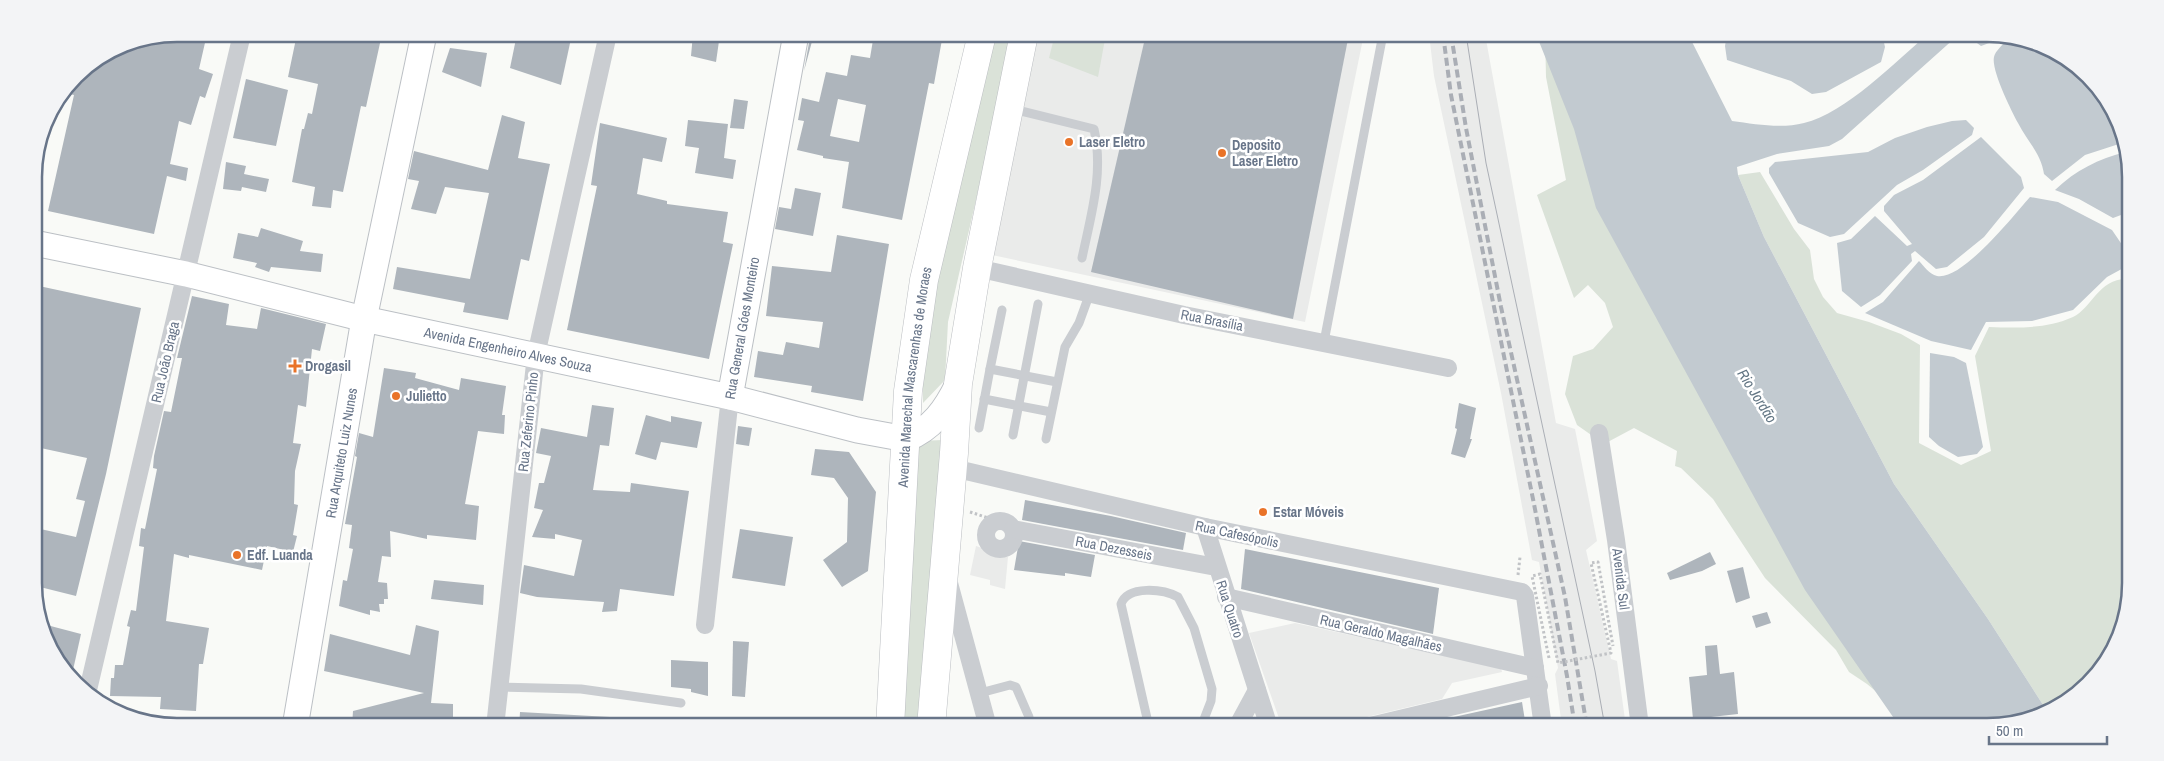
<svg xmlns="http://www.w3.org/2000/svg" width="2164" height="761" font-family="'Archivo Narrow',sans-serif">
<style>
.built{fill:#eaebea}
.green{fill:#dae2d8}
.water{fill:#c2cad0}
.building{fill:#aeb5bc;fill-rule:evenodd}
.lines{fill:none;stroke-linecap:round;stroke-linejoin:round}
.secondary-casing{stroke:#bcc0c5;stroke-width:27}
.trunk-casing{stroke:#babdc1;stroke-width:29}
.path{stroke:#c1c3c6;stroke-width:3;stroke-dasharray:2.5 2.5;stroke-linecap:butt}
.service{stroke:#cacdd1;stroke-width:9}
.minor{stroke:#cacdd1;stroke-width:18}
.secondary{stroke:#fff;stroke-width:25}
.trunk{stroke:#fff;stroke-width:28}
.tram{stroke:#aaaeb5;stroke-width:1}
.rail{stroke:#aaaeb5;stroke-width:4;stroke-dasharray:8 4;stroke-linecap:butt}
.path-bridge{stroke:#c1c3c6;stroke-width:3;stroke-dasharray:2.5 2.5;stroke-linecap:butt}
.poi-dot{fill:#e97328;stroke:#fff;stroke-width:2}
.labels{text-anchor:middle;stroke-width:5;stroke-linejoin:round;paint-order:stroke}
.poi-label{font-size:14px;font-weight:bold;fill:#687589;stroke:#fff;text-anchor:start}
.street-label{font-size:14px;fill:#687589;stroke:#fff}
.water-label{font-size:15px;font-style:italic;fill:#637684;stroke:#fff}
.rim{fill:none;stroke:#687589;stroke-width:2.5}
</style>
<rect width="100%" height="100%" fill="#f9faf7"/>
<!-- built -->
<g class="built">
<path d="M1037 34H1364L1305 322 992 255Z"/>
<path d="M1429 34H1485L1556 423 1575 429 1597 541 1586 550 1611 659 1617 661 1626 727H1562L1555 674 1558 668 1539 562 1532 560 1501 393 1434 76Z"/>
<path d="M976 546 1008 557 1005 589 990 585V580L970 575Z"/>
<path d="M1295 623 1501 668 1502 672 1452 683 1442 699 1325 727H1282L1249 633Z"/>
</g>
<!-- green -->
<g class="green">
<path d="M990 34H1014L948 322 945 380 923 403V357L940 246Z"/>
<path d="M1055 34H1106L1098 77 1049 58Z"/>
<path d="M1545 34 1907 717 1867 684 1849 672 1836 650 1765 578 1713 499 1681 468 1675 466 1677 451 1634 428 1604 444 1577 425 1565 394 1573 356 1593 349 1613 327 1605 303 1588 285 1574 298 1537 195 1566 180 1546 77Z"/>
<path d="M1760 172 1794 229 1810 250 1814 279 1823 297 1837 313 1869 322 1901 334 1920 345 1919 443 1961 465 1991 451 1975 356 1989 327C2018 328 2046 329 2073 317 2092 308 2099 277 2129 279L2130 583 2123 629 2074 698 2045 708 1988 619 1894 484 1764 237 1738 175Z"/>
<path d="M943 440 921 727H897L919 441Z"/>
</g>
<!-- water -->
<g class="water">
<path d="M1536 34H1688L1732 121C1755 124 1781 129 1804 123 1846 113 1895 62 1928 34H1986L1993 35 1992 42 1981 46 1966 35 1956 37 1842 139 1829 146 1777 154 1737 167 1738 175 1764 237 1894 484 1988 619 2045 708 1995 727H1900L1805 590 1596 208 1574 129Z"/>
<path d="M1727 34H1882L1885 47 1881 62 1826 92 1812 94 1791 81 1727 60 1725 46Z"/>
<path d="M2008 38 2032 41 2095 83 2122 143 2085 155 2052 181 2044 174C2041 153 2027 141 2018 123 2011 110 1991 70 1994 57 1995 51 2004 44 2008 38Z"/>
<path d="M1966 120 1974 128 1972 135 1923 170 1897 185 1844 234 1830 237 1798 223 1769 173V168L1775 162 1868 152 1895 138 1927 127 1952 121Z"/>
<path d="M1981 137 2021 177 2024 188 1984 237 1947 267 1936 269 1915 251 1911 254 1912 261 1880 295 1861 307 1842 291 1837 243 1851 239 1875 216 1907 246 1912 244 1884 211V206L1894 195 1923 180Z"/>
<path d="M2126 152 2129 159V212L2113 218 2079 199 2055 190C2076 170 2098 159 2126 152Z"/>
<path d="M2030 197 2058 202 2112 230 2129 255V265L2107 277 2073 310 2032 321 1986 322 1971 350 1931 341 1865 313 1883 302 1919 261C1924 266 1929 274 1937 276 1962 281 2014 215 2030 197Z"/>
<path d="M1930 353 1954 357 1966 363 1983 447 1977 454 1958 457 1939 446 1929 437Z"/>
</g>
<!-- building -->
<g class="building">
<path d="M178 34H207L199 69 213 74 205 98 200 96 191 125 179 121 170 164 188 168 186 181 167 176 154 234 48 211 74 95 65 93 83 70 123 45Z"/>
<path d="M297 34H382L366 107 361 106 343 192 333 190 331 208 312 206 315 187 292 182 302 129H304L308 113 312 114 318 84 288 77Z"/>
<path d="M517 34H572L561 85 510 68Z"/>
<path d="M693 34H720L716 62 691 56Z"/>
<path d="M810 34H814L804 71 810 37Z"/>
<path d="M874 34H943L934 84 929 83 902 220 842 208 849 162 823 158V156L797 150 804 121 798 120 802 98 819 102 826 72 847 76 851 55 870 58ZM838 99 866 105 859 142 830 136Z"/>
<path d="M1146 34H1349L1293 319 1091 272Z"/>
<path d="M450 48 487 53 481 87 442 72Z"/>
<path d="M246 79 288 90 276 146 233 138Z"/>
<path d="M734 99 748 101 744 129 730 128Z"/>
<path d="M502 115 525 122 518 158 550 164 529 261 521 259 508 320 463 312 465 303 393 289 397 267 470 279 489 193 445 187 436 214 411 209 419 181 408 179 414 151 488 170Z"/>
<path d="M688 120 728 124 724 158 736 160 733 179 695 173 699 148 685 146Z"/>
<path d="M600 123 667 138 662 162 643 158 637 194 667 201V204L728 212 723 242 733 244 709 359 567 330 597 186 591 185Z"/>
<path d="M226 162 246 166 244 174 269 179 266 192 242 187 241 191 223 189Z"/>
<path d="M795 188 821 193 813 236 775 229 779 207 791 209Z"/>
<path d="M261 228 303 241 300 251 323 254 321 272 271 267 269 272 255 267 257 263 233 258 238 233 258 237Z"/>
<path d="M837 235 889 244 863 401 811 392 812 386 754 377 758 351 783 355 786 342 819 348 823 322 766 316 772 266 831 272Z"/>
<path d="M39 286 141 308 106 474 76 596 36 586V528L76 537 85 501 76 499 87 458 36 447 35 307Z"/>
<path d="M192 296 229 304 226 325 257 329 261 308 326 324 320 351 312 349 306 407 298 405 293 443 301 444 295 471 294 504 298 505 293 535 297 536 293 552 267 546 262 570 189 555V558L174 554 166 621 209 628 203 664H199L196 711 160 709 161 697 110 696 111 678H114L115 665H123L130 627 127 626 131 610 136 611 144 547 139 546 141 528 145 529 157 469 153 468 154 456 164 411 171 412 182 358H177Z"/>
<path d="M384 368 416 373 415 378 459 390 461 378 506 386 502 415H505L504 434 478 431 465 504 479 506 476 540 427 535V539L390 531 391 557 382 556 378 582 387 583 388 599H384V604H379L380 612 370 610V615L339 606 343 580 347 581 353 549 349 548 352 525 345 524 357 457 355 456 359 433 373 437Z"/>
<path d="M1459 403 1476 408 1470 439H1472L1465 458 1451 454 1457 429 1455 428Z"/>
<path d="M592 405 614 408 609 446 600 445 593 490 630 492 631 483 689 491 674 596 620 589 617 611 602 612 604 602 537 597 520 593 524 565 574 576 582 540 555 534V539L532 537 543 510 534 508 539 483H544L551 456 536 453 541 428 587 437Z"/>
<path d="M646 415 671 422V416L702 422 697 448 661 442 656 460 635 454Z"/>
<path d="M738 426 752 428 749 446 736 444Z"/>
<path d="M815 449 849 452 876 492 868 571 842 587 823 560 847 542 848 498 834 478 811 475Z"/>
<path d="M1025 500 1111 516 1186 533 1183 550 1022 520Z"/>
<path d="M740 529 793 537 785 586 732 578Z"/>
<path d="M1019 541 1095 555 1091 577 1065 573V576L1014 570Z"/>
<path d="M1245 549 1439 588 1433 634 1241 589Z"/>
<path d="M1710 552 1716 564 1702 571 1670 580 1667 573Z"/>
<path d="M1743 567 1750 598 1736 603 1727 571Z"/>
<path d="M434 580 484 585 483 605 431 599Z"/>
<path d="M1767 612 1771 623 1756 628 1752 616Z"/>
<path d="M43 624 81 634 71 679 69 678Z"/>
<path d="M416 625 439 631 431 703 453 704V727H352L353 711 424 693 324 671 330 634 410 655Z"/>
<path d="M733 641 749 642 745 697 732 696Z"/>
<path d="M1717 645 1720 674 1734 672 1738 714 1693 719 1689 677 1707 675 1705 646Z"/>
<path d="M671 660 708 662V696L691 692V689L671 687Z"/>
<path d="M1522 702 1526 727H1432L1431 722Z"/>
<path d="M520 712 610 717V727H519Z"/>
</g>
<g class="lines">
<defs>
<g id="secondary">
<path id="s1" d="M34 243 186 274 364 319 730 397 857 430 906 439C932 429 946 409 958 384"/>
<path d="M730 397 796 34"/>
<path id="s2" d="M295 727 364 319 424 34"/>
</g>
<g id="trunk">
<path id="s3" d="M890 727 908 391 924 280 982 34"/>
<path d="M931 727 954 453 958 384 977 268 1024 34"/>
</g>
</defs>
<!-- secondary casing -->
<use href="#secondary" class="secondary-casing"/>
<!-- trunk casing -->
<use href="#trunk" class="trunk-casing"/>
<!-- path -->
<g class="path">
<path d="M970 512 998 521"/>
<path d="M1518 575 1520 557"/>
</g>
<!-- service -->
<g class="service">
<path d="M1013 109 1094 129C1104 173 1091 215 1082 258"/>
<path d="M1002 310 990 369 1057 382"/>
<path d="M1324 342 1383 34"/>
<path d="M984 399 1051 412"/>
<path d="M979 428 990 369"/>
<path d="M1013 435 1038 304"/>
<path d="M1046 439 1065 347 1079 323 1087 301"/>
<path d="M499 687 581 689 681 703"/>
<path d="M980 693 1010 685 1016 687 1029 717V727"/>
<path d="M1149 727 1121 604C1128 585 1163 589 1178 597L1194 628 1212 689 1211 701 1201 727"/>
</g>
<!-- minor -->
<g class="minor">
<path d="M977 268 1184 315 1448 368"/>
<path d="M1599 433 1616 540 1640 727"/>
<path d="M953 468 1205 527 1522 592 1525 596 1543 727"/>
<circle cx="1000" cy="535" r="14"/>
<path d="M1205 527 1269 727"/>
<path d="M1013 529 1216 567"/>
<path d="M949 583 988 727"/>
<path d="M1226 597 1535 668"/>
<path d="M705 625 730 397"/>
<path d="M88 690 242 34"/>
<path d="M495 727 536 355 608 34"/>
<path d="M1237 727 1257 690"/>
<path d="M1366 727 1539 686"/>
</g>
<!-- secondary -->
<use href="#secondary" class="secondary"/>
<!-- trunk -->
<use href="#trunk" class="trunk"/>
<!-- tram -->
<path class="tram" d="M1466 34 1486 163 1595 671 1605 727"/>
<!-- rail -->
<g class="rail">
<path d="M1443 34 1451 95 1534 504 1567 676 1575 727"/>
<path d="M1451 34 1466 128 1501 307 1565 597 1587 727"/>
</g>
<!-- path-bridge -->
<path class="path-bridge" d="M1549 658 1532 576 1540 574 1558 663 1611 653 1591 563 1598 562 1613 646"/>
</g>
<!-- markers -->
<g class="poi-dot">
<circle cx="1069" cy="142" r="5"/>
<circle cx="1222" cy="153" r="5"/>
<path d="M292.5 358.5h5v5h5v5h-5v5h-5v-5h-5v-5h5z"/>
<circle cx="396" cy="396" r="5"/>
<circle cx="1263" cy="512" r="5"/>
<circle cx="237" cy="555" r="5"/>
</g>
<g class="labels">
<!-- poi labels -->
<g class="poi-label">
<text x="1079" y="147">Laser Eletro</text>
<text x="1232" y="150">Deposito<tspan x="1232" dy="16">Laser Eletro</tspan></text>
<text x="305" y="371">Drogasil</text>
<text x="406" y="401">Julietto</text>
<text x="1273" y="517">Estar Móveis</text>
<text x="247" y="560">Edf. Luanda</text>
</g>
<!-- street labels -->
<g class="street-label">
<text transform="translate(1212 320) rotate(11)" y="5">Rua Brasília</text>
<text transform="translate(742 328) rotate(-80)" y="5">Rua General Góes Monteiro</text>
<text dy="5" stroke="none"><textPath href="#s1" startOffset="486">Avenida Engenheiro Alves Souza</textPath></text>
<text transform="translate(165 362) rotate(-77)" y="5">Rua João Braga</text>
<text dy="5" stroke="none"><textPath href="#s3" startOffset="351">Avenida Marechal Mascarenhas de Moraes</textPath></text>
<text transform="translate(528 422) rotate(-84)" y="5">Rua Zeferino Pinho</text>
<text dy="5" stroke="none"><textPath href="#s2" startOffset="278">Rua Arquiteto Luiz Nunes</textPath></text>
<text transform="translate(1237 534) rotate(12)" y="5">Rua Cafesópolis</text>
<text transform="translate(1114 548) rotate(11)" y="5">Rua Dezesseis</text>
<text transform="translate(1621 579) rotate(83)" y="5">Avenida Sul</text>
<text transform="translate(1230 609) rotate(72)" y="5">Rua Quatro</text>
<text transform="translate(1381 633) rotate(13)" y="5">Rua Geraldo Magalhães</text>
</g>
<!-- water labels -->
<g class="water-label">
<text transform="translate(1757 396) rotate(58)" y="5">Rio Jordão</text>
</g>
</g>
<!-- crop -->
<path d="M0 0H2164V761H0ZM177 42H1987A135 135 0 0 1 2122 177V583A135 135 0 0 1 1987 718H177A135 135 0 0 1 42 583V177A135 135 0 0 1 177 42Z" fill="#f3f4f6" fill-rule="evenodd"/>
<path class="rim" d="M177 42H1987A135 135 0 0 1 2122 177V583A135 135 0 0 1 1987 718H177A135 135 0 0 1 42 583V177A135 135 0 0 1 177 42Z"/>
<!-- scale -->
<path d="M1989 736v8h118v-8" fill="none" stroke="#687589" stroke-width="2.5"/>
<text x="1996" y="736" font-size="15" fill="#687589" stroke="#ffffff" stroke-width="4" paint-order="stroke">50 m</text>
</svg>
